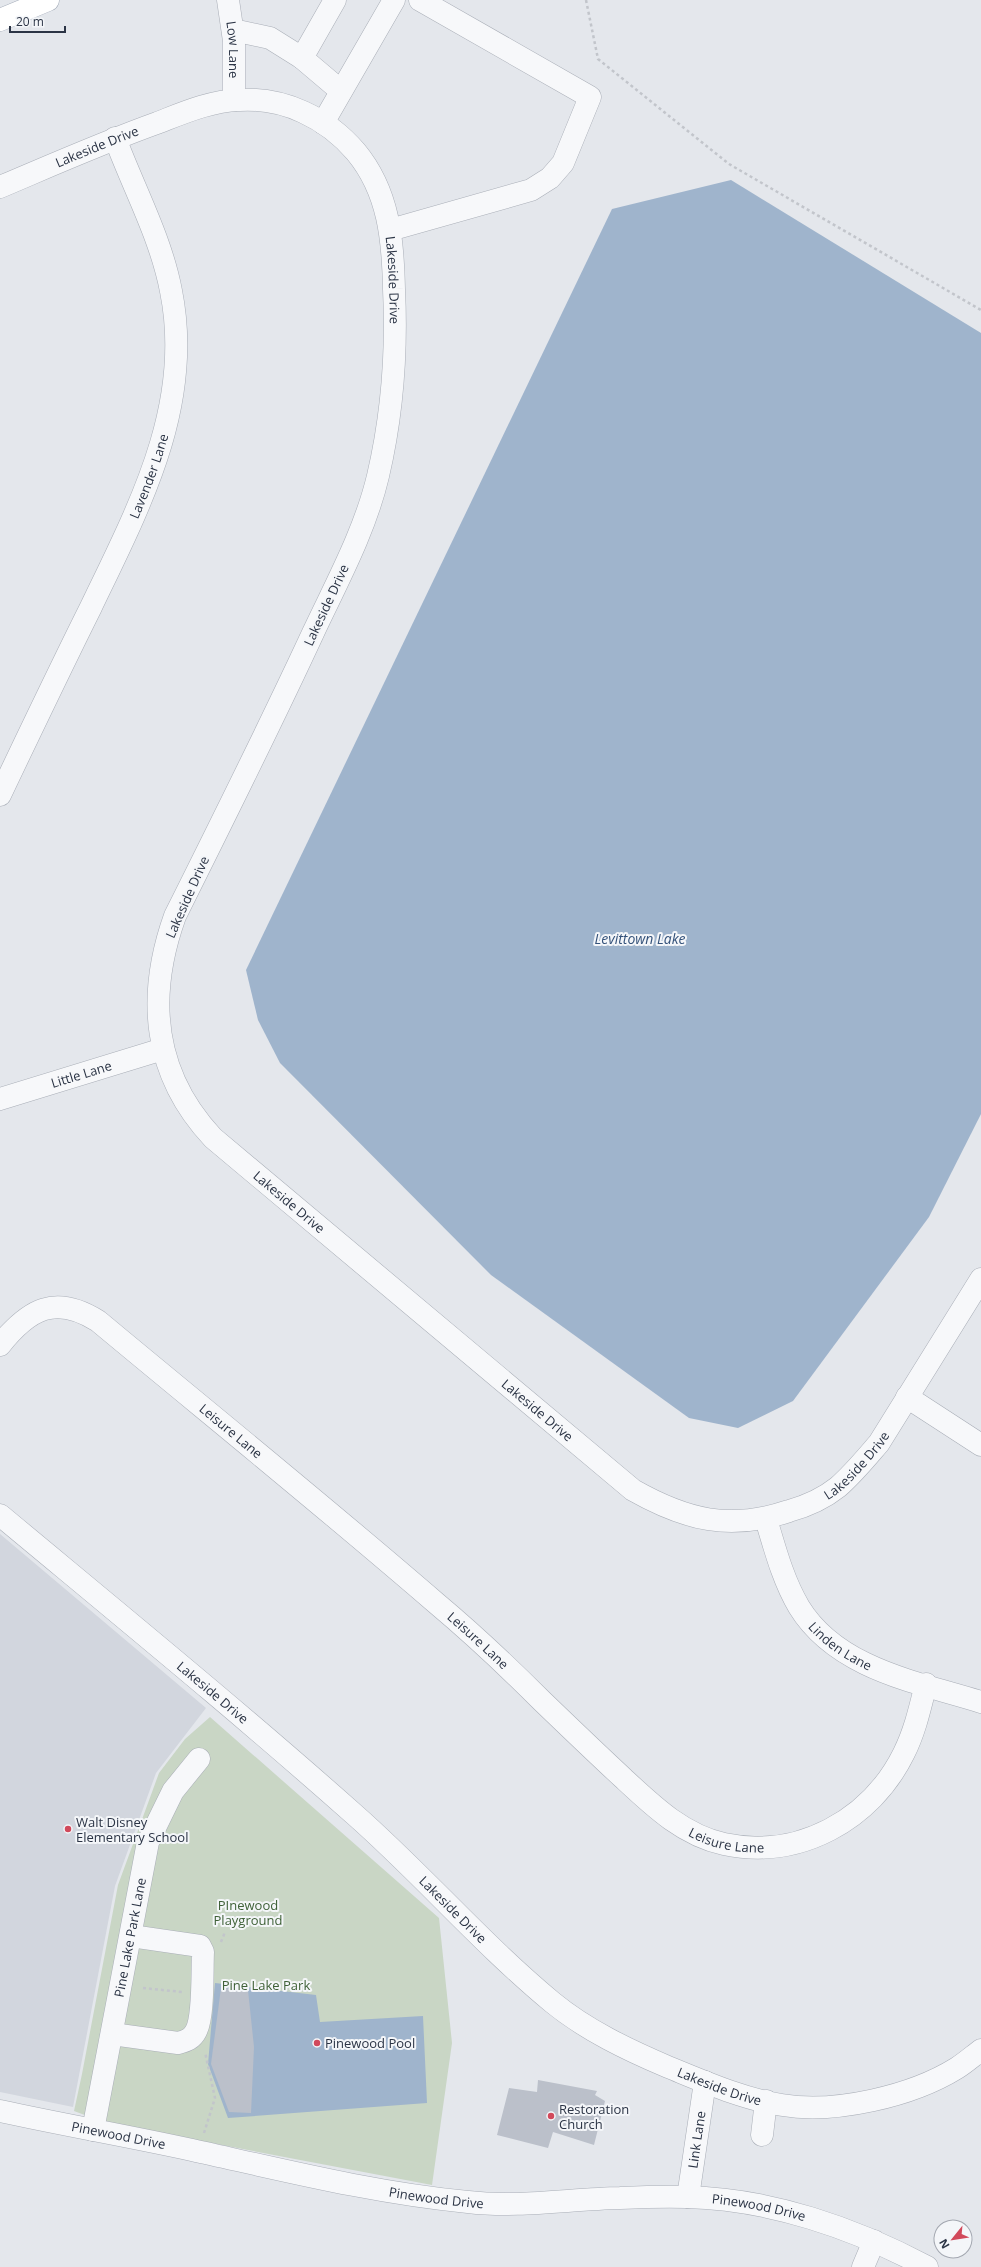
<svg xmlns="http://www.w3.org/2000/svg" width="981" height="2267" font-family="'Open Sans',sans-serif">
<style>
.built{fill:#d2d6de}
.green{fill:#c9d6c5}
.water{fill:#9fb4cc}
.building{fill:#bbc0ca}
.lines{fill:none;stroke-linecap:round;stroke-linejoin:round}
.minor-casing{stroke:#a9aeb7;stroke-width:23}
.major-casing{stroke:#a3abb8;stroke-width:23}
.path{stroke:#c2c5cb;stroke-width:2.5;stroke-dasharray:3 3;stroke-linecap:butt}
.minor{stroke:#f7f8fa;stroke-width:22}
.major{stroke:#fff;stroke-width:22}
.poi-dot{fill:#d1495b;stroke:#f4f6f9;stroke-width:1.5}
.labels{text-anchor:middle;stroke-width:4;stroke-linejoin:round;paint-order:stroke}
.street-label{font-size:13px;fill:#2b3445;stroke:#f4f6f9}
.poi-label{font-size:13px;fill:#2b3445;stroke:#f4f6f9;text-anchor:start}
.park-label{font-size:13px;fill:#3f6138;stroke:#f4f6f9}
.water-label{font-size:14px;font-style:italic;fill:#34527a;stroke:#f4f6f9}
</style>
<rect width="100%" height="100%" fill="#e4e7ec"/>
<!-- built -->
<path class="built" d="M0 1534 206 1708 156 1773 115 1886 73 2107 0 2092Z"/>
<!-- green -->
<path class="green" d="M210 1717 439 1918 452 2043 432 2185 106 2123 74 2111 82 2074 118 1885 159 1773 185 1739Z"/>
<!-- water -->
<g class="water">
<path d="M731 180 981 333V1114L929 1217 793 1401 738 1428 689 1418 491 1275 280 1063 258 1020 246 970 612 209Z"/>
<path d="M215 1983 316 1995 320 2022 423 2016 427 2103 228 2118 208 2064Z"/>
</g>
<!-- building -->
<g class="building">
<path d="M221 1988 248 1990 254 2047 251 2113 229 2112 211 2064Z"/>
<path d="M538 2080 597 2091 595 2095 605 2101 594 2145 553 2132 548 2148 497 2135 509 2088 537 2092Z"/>
</g>
<g class="lines">
<defs>
<g id="minor">
<path id="s1" d="M228 0 234 41V100"/>
<path d="M233 30 270 38 302 58 341 91"/>
<path d="M302 58 335 0"/>
<path d="M323 123 394 0"/>
<path id="s2" d="M0 187C52 165 104 142 157 123 183 113 210 101 239 100 284 97 327 118 356 152 389 192 393 240 394 289 397 351 392 416 378 476 365 531 337 582 313 633 269 728 222 822 175 916 146 997 153 1074 213 1138L633 1490C686 1520 730 1531 789 1511 807 1506 823 1499 838 1487 853 1474 866 1458 879 1443L981 1279"/>
<path d="M390 230 531 190 550 178 563 163 590 97 420 0"/>
<path id="s3" d="M0 795C30 732 60 669 91 607 139 507 194 405 171 291 161 238 134 189 115 138"/>
<path id="s4" d="M0 1099 163 1049"/>
<path id="s5" d="M0 1345C29 1309 55 1294 98 1321 211 1415 325 1507 436 1603 473 1634 508 1667 542 1701 569 1727 596 1753 623 1778 653 1806 683 1835 724 1844 799 1860 871 1820 904 1753 915 1731 920 1708 926 1684"/>
<path d="M907 1397 981 1445"/>
<path id="s6" d="M0 1515C119 1614 239 1712 355 1815 423 1875 482 1944 552 2002 586 2030 628 2050 668 2067 705 2082 743 2099 782 2105 835 2114 912 2096 957 2068 965 2063 973 2056 981 2050"/>
<path id="s7" d="M766 1519C775 1549 783 1580 799 1607 837 1669 917 1682 981 1702"/>
<path d="M112 2034 178 2043C186 2041 192 2039 196 2031 204 2016 202 1971 203 1952L200 1946 131 1936"/>
<path id="s8" d="M0 2111C64 2125 128 2136 192 2150 283 2170 374 2193 468 2202 518 2208 570 2199 620 2198 642 2197 665 2196 687 2197 770 2199 854 2228 927 2267"/>
<path id="s9" d="M93 2130 148 1842 173 1791 199 1759"/>
<path d="M762 2135 766 2101"/>
<path id="s10" d="M688 2197 705 2082"/>
<path d="M863 2267 874 2241"/>
</g>
<path id="major" d="M0 20 48 0"/>
</defs>
<!-- minor casing -->
<use href="#minor" class="minor-casing"/>
<!-- major casing -->
<use href="#major" class="major-casing"/>
<!-- path -->
<g class="path">
<path d="M586 0 598 59 729 164 981 310"/>
<path d="M221 1942 225 1932"/>
<path d="M143 1988 182 1992"/>
<path d="M204 2133 215 2098 205 2052"/>
</g>
<!-- minor -->
<use href="#minor" class="minor"/>
<!-- major -->
<use href="#major" class="major"/>
</g>
<!-- markers -->
<g class="poi-dot">
<circle cx="68" cy="1829" r="4"/>
<circle cx="317" cy="2043" r="4"/>
<circle cx="551" cy="2116" r="4"/>
</g>
<g class="labels">
<!-- street labels -->
<g class="street-label">
<text dy="5" stroke="none"><textPath href="#s1" startOffset="50">Low Lane</textPath></text>
<text dy="5" stroke="none"><textPath href="#s2" startOffset="105">Lakeside Drive</textPath></text>
<text dy="5" stroke="none"><textPath href="#s2" startOffset="524">Lakeside Drive</textPath></text>
<text dy="5" stroke="none"><textPath href="#s3" startOffset="352">Lavender Lane</textPath></text>
<text transform="translate(326 605) rotate(-65)" y="5">Lakeside Drive</text>
<text transform="translate(187 897) rotate(-66)" y="5">Lakeside Drive</text>
<text dy="5" stroke="none"><textPath href="#s4" startOffset="85">Little Lane</textPath></text>
<text dy="5" stroke="none"><textPath href="#s2" startOffset="1544">Lakeside Drive</textPath></text>
<text dy="5" stroke="none"><textPath href="#s2" startOffset="1868">Lakeside Drive</textPath></text>
<text dy="5" stroke="none"><textPath href="#s5" startOffset="287">Leisure Lane</textPath></text>
<text dy="5" stroke="none"><textPath href="#s2" startOffset="2239">Lakeside Drive</textPath></text>
<text dy="5" stroke="none"><textPath href="#s5" startOffset="611">Leisure Lane</textPath></text>
<text dy="5" stroke="none"><textPath href="#s7" startOffset="152">Linden Lane</textPath></text>
<text dy="5" stroke="none"><textPath href="#s6" startOffset="277">Lakeside Drive</textPath></text>
<text dy="5" stroke="none"><textPath href="#s5" startOffset="935">Leisure Lane</textPath></text>
<text dy="5" stroke="none"><textPath href="#s6" startOffset="601">Lakeside Drive</textPath></text>
<text dy="5" stroke="none"><textPath href="#s9" startOffset="196">Pine Lake Park Lane</textPath></text>
<text dy="5" stroke="none"><textPath href="#s6" startOffset="925">Lakeside Drive</textPath></text>
<text dy="5" stroke="none"><textPath href="#s8" startOffset="121">Pinewood Drive</textPath></text>
<text dy="5" stroke="none"><textPath href="#s10" startOffset="58">Link Lane</textPath></text>
<text dy="5" stroke="none"><textPath href="#s8" startOffset="445">Pinewood Drive</textPath></text>
<text dy="5" stroke="none"><textPath href="#s8" startOffset="769">Pinewood Drive</textPath></text>
</g>
<!-- poi labels -->
<g class="poi-label">
<text x="76" y="1827">Walt Disney<tspan x="76" dy="15">Elementary School</tspan></text>
<text x="325" y="2048">Pinewood Pool</text>
<text x="559" y="2114">Restoration<tspan x="559" dy="15">Church</tspan></text>
</g>
<!-- park labels -->
<g class="park-label">
<text x="248" y="1910">PInewood<tspan x="248" dy="15">Playground</tspan></text>
<text x="266" y="1990">Pine Lake Park</text>
</g>
<!-- water labels -->
<g class="water-label">
<text x="640" y="944">Levittown Lake</text>
</g>
</g>
<!-- north arrow -->
<g transform="translate(953 2239) rotate(240)"><circle r="19" fill="#f4f6f9" stroke="#a4a8b1"/>
<path d="M0-3L7 15L0 10L-7 15Z" fill="#d1495b"/>
<text y="-6" font-size="11" font-weight="bold" text-anchor="middle" fill="#2b3445">N</text>
</g>
<!-- scale -->
<path d="M10 26v6h55v-6" fill="none" stroke="#2b3445" stroke-width="2"/>
<text x="16" y="26" font-size="12" fill="#2b3445" stroke="#f4f6f9" stroke-width="3" paint-order="stroke">20 m</text>
</svg>
